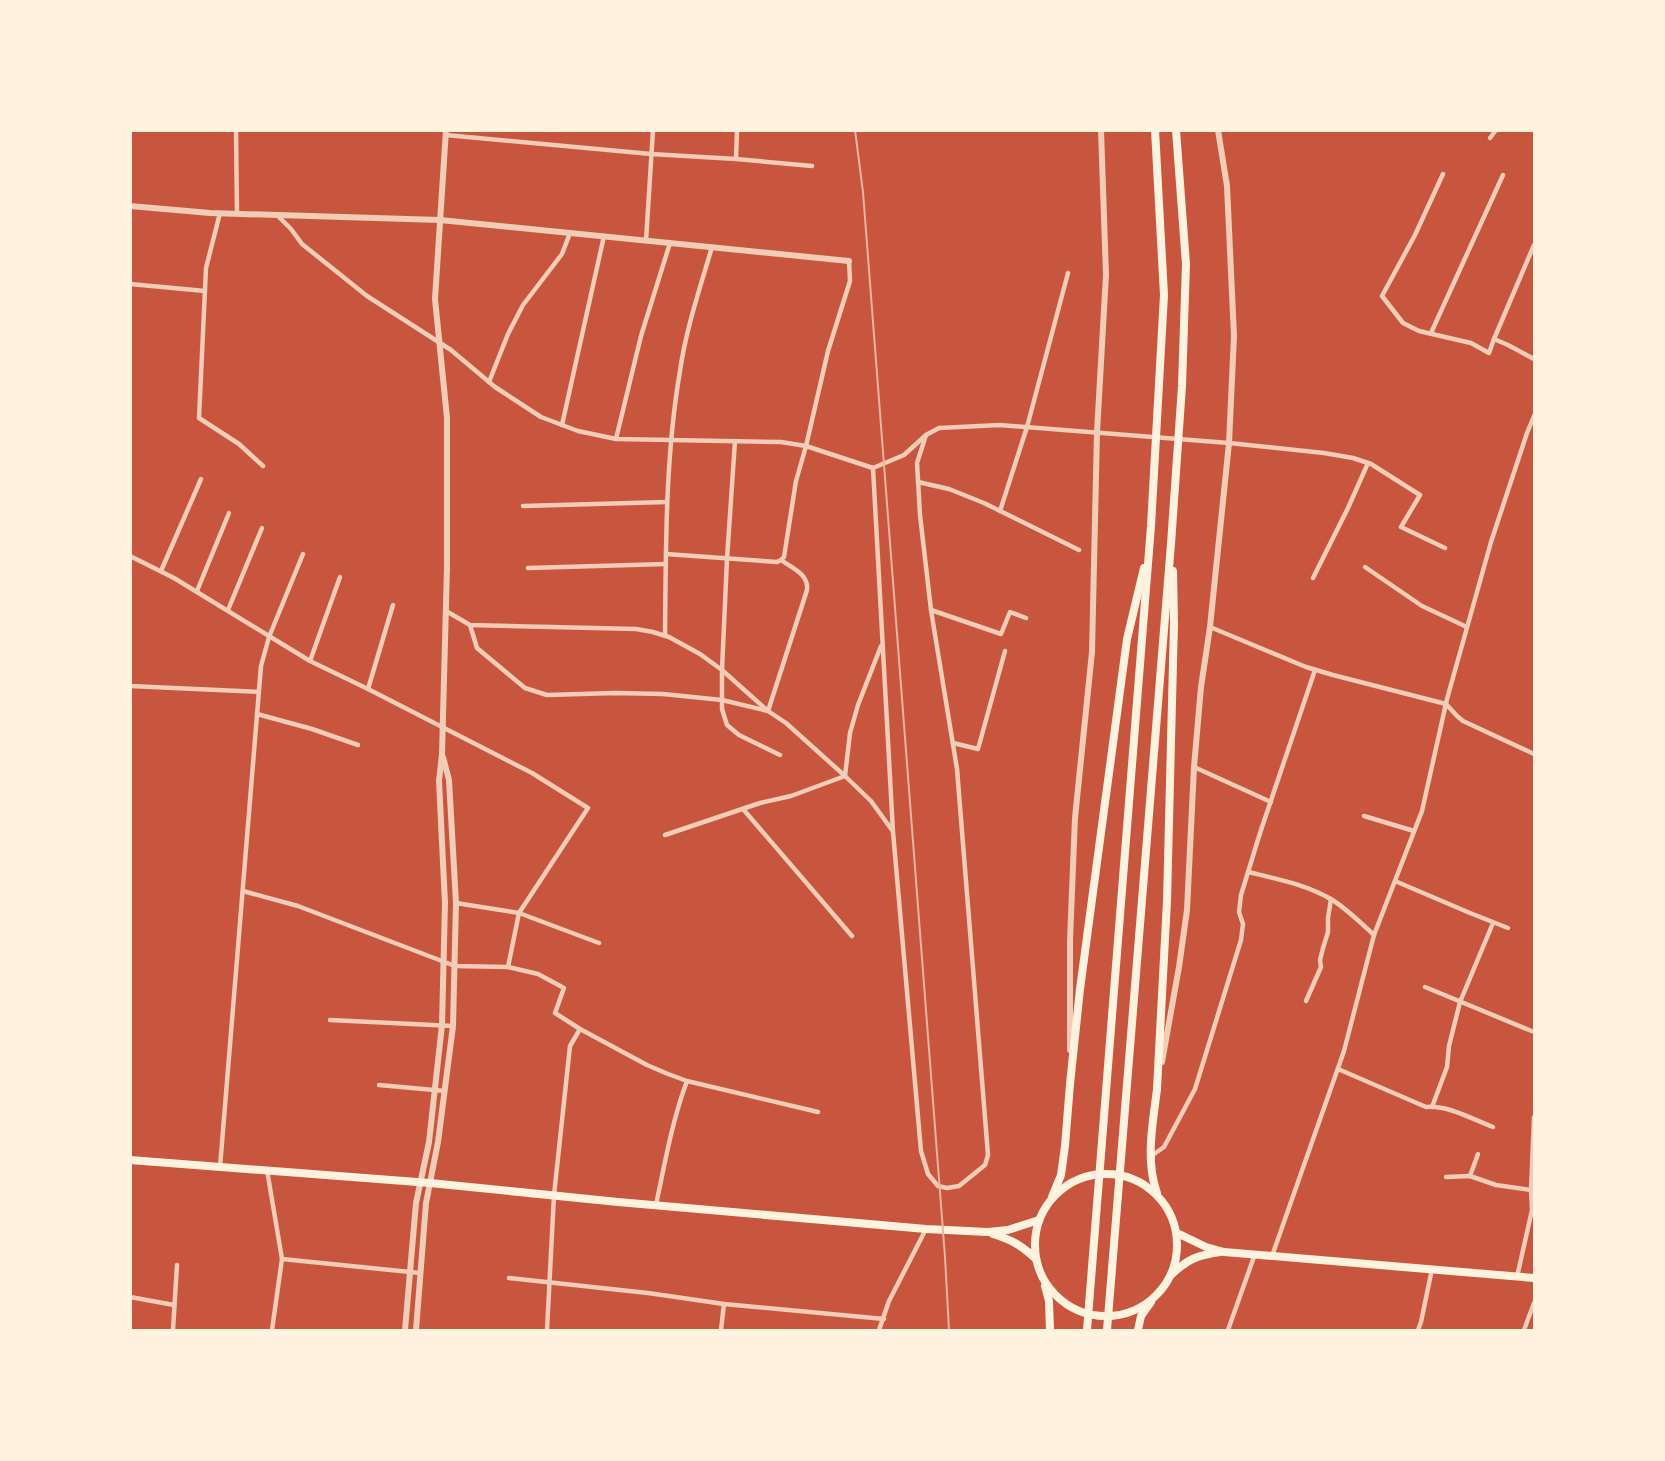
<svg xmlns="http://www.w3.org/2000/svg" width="1665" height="1461" font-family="'Playfair Display',serif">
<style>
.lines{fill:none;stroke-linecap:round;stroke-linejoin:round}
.minor{stroke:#f1ccb7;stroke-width:4.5}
.tertiary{stroke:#f1ccb7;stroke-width:6}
.primary{stroke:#fff3e0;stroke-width:8}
.motorway{stroke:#fff3e0;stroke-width:8}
.rail{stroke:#e9b49f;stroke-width:2}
</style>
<rect width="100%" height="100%" fill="#c8553d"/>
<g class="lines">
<!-- minor -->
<g class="minor">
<path d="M236 130 237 214"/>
<path d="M446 135 651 154 736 159 737 130"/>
<path d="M1490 138 1496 130"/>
<path d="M736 159 812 166"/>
<path d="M1443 174 1415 235 1382 296 1403 323 1419 331 1471 343 1489 353 1494 339"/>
<path d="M220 213 206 268 199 418 239 444 263 466"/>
<path d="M277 215 291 229 302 244 367 296 451 350 495 387 541 417 578 431 616 439 781 442 806 446 873 468 904 455 926 435 939 428 1000 425 1229 443 1324 453 1353 458 1371 464 1420 495 1401 527 1445 548"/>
<path d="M646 241 653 130"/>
<path d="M1534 245 1494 339 1508 345 1534 359"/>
<path d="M130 284 205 291"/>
<path d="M1431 333 1503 175"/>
<path d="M489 382 508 334 523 305 562 254 570 233"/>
<path d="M562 425 604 236"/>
<path d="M616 439 641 336 670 243"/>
<path d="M735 441 727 559 722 670V709L727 725 739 735 780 755"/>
<path d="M873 468 893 832 921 1151 928 1174 938 1186 947 1188 959 1186 985 1165 988 1155 957 769 931 610 920 515 917 463 926 435"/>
<path d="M918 482 949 489 984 503 1079 550"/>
<path d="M523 506 667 502"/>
<path d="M1000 511 1027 427 1068 273"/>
<path d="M130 556 174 578 310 661 368 689 532 773 588 808 519 913 508 967"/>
<path d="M781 560 784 557 796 481 806 446 828 351 850 281 849 261"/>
<path d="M1365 567 1422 606 1467 627"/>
<path d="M528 568 666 564"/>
<path d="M161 571 201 479"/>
<path d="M1313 578 1348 508 1368 463"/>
<path d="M197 591 229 513"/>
<path d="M228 610 262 528"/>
<path d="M931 610 1001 634 1010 612 1026 618"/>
<path d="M446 611 470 625 636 629 653 632 669 637 700 654 722 670 768 711 786 723 845 776 871 801 892 830"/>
<path d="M470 625 477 648 525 688 547 695 615 693 663 694 722 700 768 711 807 590C809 574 792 568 781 560L777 562 666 554"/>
<path d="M1210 627 1306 667 1333 675 1446 704 1457 716 1463 721 1534 754"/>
<path d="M665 636C666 547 665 459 680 371 686 329 700 288 712 247"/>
<path d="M310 661 340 577"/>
<path d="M130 686 259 692"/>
<path d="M368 689 393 605"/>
<path d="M257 714 312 729 358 745"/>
<path d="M953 743 978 749 1005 651"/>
<path d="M1194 767 1271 802"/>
<path d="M743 809 852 936"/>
<path d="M1364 816 1414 831"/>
<path d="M665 835 760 803 791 796 845 776 850 733 858 705 881 646"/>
<path d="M1248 872C1277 879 1309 885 1334 901 1349 911 1361 923 1374 935"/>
<path d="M1395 881 1470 913 1508 928"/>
<path d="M243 891 298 906 455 966 508 967 538 974 564 988 555 1013 580 1029 647 1065 668 1074 687 1081 818 1112"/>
<path d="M456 903 519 913 599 943"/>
<path d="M1425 987 1534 1032"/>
<path d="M1306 1001 1321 967 1320 960 1323 948 1328 932V918L1331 899"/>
<path d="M330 1020 453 1026"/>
<path d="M1338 1069 1426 1107C1448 1105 1472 1119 1493 1127"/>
<path d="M379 1085 445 1091"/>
<path d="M1432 1107 1447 1067 1449 1046 1460 1002 1493 923"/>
<path d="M1150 1157 1164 1147 1195 1089 1241 940 1243 924 1239 912 1241 895 1260 833 1315 670"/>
<path d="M220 1167 261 666 269 637 303 554"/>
<path d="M267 1170 282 1259 272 1330"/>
<path d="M1470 1176 1478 1154"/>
<path d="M1446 1177 1470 1176 1496 1185 1531 1190"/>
<path d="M656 1205C665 1163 672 1121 687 1081"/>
<path d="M1272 1256 1344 1051 1374 935 1422 811 1447 699 1491 542 1527 433 1534 416"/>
<path d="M282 1259 420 1273"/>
<path d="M1517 1277 1532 1210 1531 1190 1534 1117"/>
<path d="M509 1278 648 1293 724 1304 884 1319"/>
<path d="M130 1297 174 1305"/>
<path d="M173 1330 177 1265"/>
<path d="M547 1330 554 1195 570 1046 580 1029"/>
<path d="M721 1330 724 1304"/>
<path d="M879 1330 889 1301 926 1229"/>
<path d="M1228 1330 1255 1254"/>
<path d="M1418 1330 1421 1322 1432 1269"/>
<path d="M1524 1330 1534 1303"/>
</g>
<!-- tertiary -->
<g class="tertiary">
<path d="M130 206 210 213 440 220 849 261"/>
<path d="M1070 1050V940L1075 818 1092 652 1097 432 1106 275 1101 130"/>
<path d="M1162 1062 1179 967 1187 910 1194 767 1201 687 1210 627 1229 443 1234 336 1227 186 1218 130"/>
<path d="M405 1330 416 1203 429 1142 442 1025 445 903 439 781 442 754 447 567V418L435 299 446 130"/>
<path d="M416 1330 426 1203 438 1142 453 1026 456 903 449 780 443 757"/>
</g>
<!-- primary -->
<g class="primary">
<path d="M130 1160 430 1183 618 1202 926 1229 988 1232 1008 1230 1039 1220"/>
<circle cx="1106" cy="1245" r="71"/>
<path d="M1157 1193C1145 1160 1153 1123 1157 1089"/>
<path d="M1052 1197 1061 1175 1065 1146 1070 1084"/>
<path d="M1177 1233 1206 1247 1224 1252 1534 1278"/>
<path d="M993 1234C1012 1240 1021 1245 1036 1259"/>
<path d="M1172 1274C1188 1259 1198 1255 1220 1252"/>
<path d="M1045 1286 1049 1301 1050 1330"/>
<path d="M1138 1330 1141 1316 1151 1302"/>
</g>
<!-- motorway -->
<g class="motorway">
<path d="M1070 1084 1080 989 1127 639 1144 568"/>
<path d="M1157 1089 1167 901 1174 623 1173 571"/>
<path d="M1087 1330 1151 526 1164 295 1155 130"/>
<path d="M1107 1330 1171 544 1182 386 1186 264 1176 130"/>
</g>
<!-- rail -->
<path class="rail" d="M855 130 863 192 945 1257 949 1330"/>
</g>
<!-- border -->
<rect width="1665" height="1461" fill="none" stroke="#fff3e0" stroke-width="264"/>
</svg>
